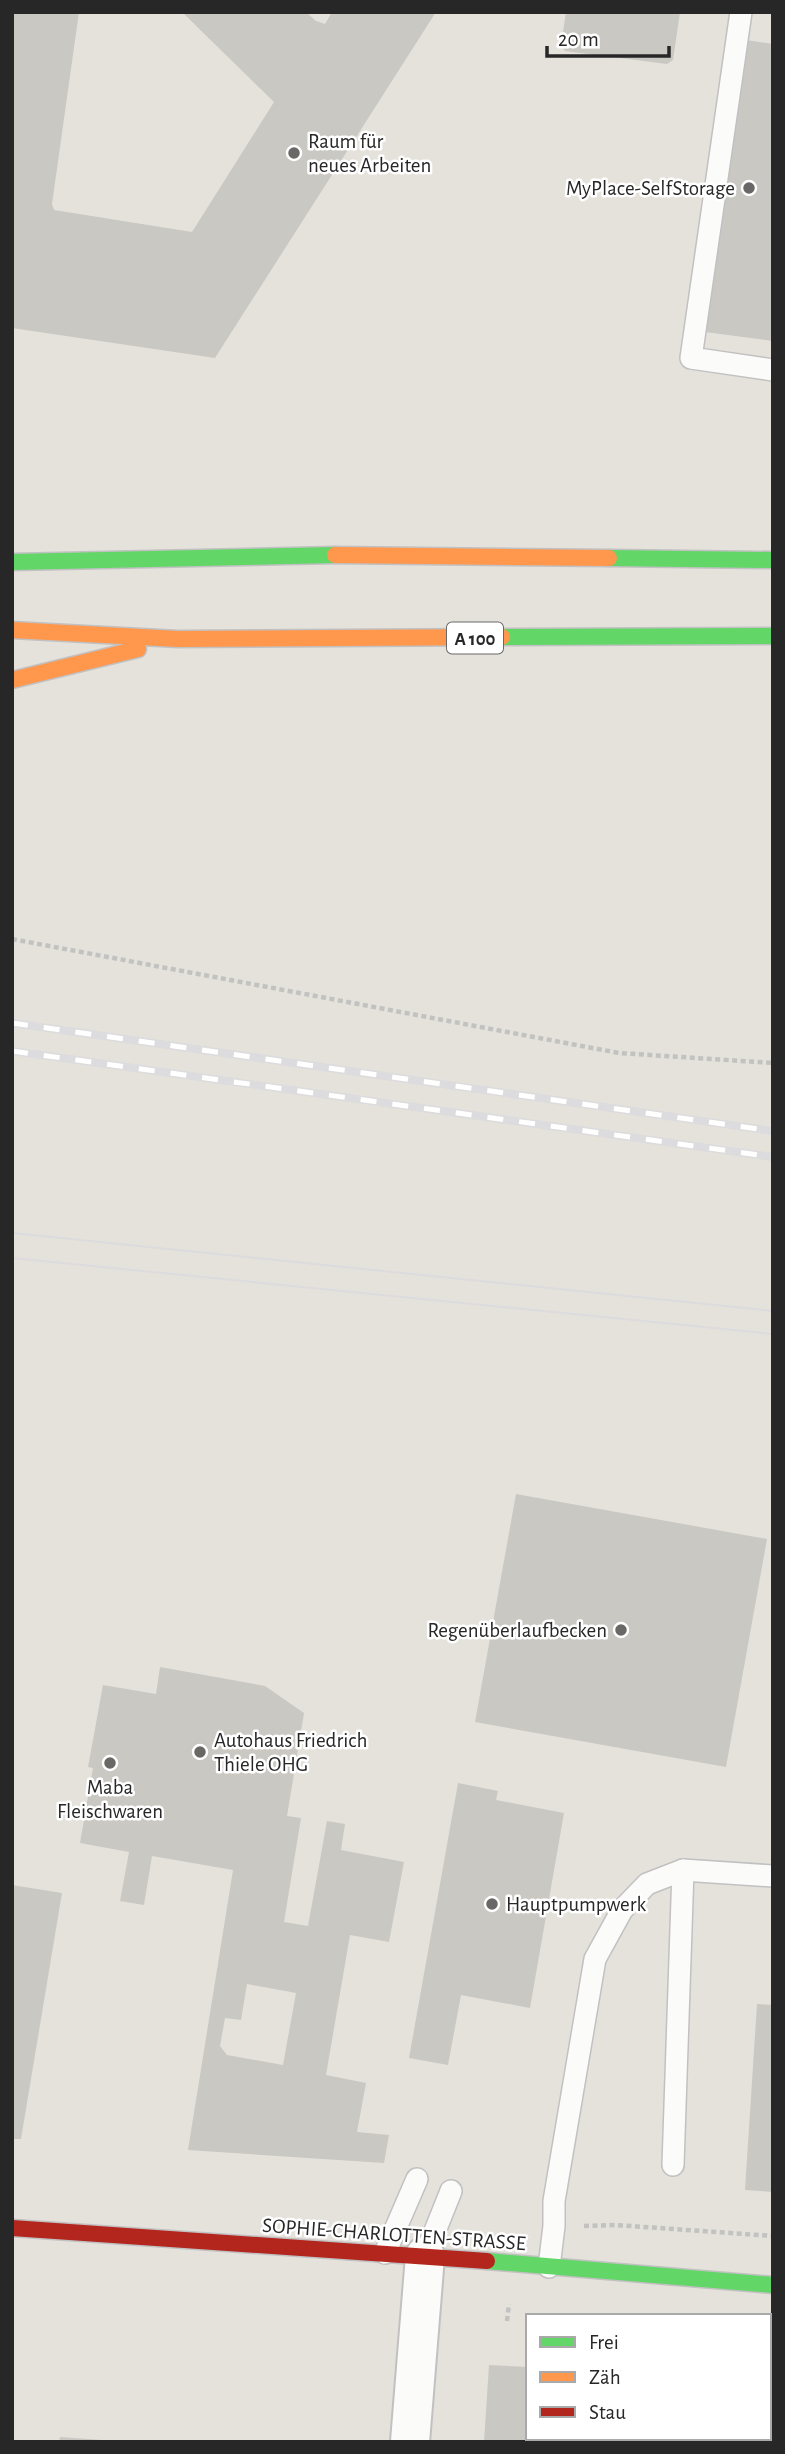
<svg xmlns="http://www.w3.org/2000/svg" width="785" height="2454" font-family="'Alegreya Sans',sans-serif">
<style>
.building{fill:#cac8c3;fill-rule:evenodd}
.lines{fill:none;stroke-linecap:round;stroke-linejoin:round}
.lane-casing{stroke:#c2c1c2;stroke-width:24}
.street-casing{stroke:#c2c1c2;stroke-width:42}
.fast-casing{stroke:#c2c1c2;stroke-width:19}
.slow-casing{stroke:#c2c1c2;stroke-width:19}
.jam-casing{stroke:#c2c1c2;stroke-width:19}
.path{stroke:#c2c2c1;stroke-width:4.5;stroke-dasharray:5 3.5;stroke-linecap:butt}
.lane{stroke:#fbfbfa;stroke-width:21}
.street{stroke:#fbfbfa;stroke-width:38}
.fast{stroke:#63d668;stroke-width:16}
.slow{stroke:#ff974d;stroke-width:16}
.jam{stroke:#b3261e;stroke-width:16}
.tram{stroke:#dcdbdd;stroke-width:2}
.rail-casing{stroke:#dcdbdd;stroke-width:8}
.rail{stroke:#fff;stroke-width:5;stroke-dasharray:16;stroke-linecap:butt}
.poi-dot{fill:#6a6866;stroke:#fff;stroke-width:2.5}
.labels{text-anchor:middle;stroke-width:5;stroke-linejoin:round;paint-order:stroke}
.shield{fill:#fff;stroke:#686868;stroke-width:2}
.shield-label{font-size:19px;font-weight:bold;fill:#272727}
.poi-label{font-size:21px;fill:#272727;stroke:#fff;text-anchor:start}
.street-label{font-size:21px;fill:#272727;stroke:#fff}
</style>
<rect width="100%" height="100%" fill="#e5e2dc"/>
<!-- building -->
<g class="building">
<path d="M12 12H79L52 204 54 210 192 232 274 102 182 12H306L316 21 325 24 332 12H436L215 358 12 328Z"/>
<path d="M566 12H680L673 60 667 64 565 51 561 45Z"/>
<path d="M746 40 773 44V341L705 332Z"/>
<path d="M516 1494 767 1539 726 1767 475 1722Z"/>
<path d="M160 1667 265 1686 304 1713 287 1816 301 1818 284 1922 308 1926 327 1821 345 1824 341 1850 404 1862 389 1942 350 1935 326 2075 366 2083 357 2132 389 2135 384 2163 188 2150 233 1870 152 1856 144 1905 120 1901 129 1852 80 1843 93 1768 88 1767 103 1685 156 1694ZM247 1984 296 1993 283 2065 227 2055 220 2046 225 2018 241 2020Z"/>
<path d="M458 1783 498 1791 496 1800 564 1813 530 2008 461 1995 448 2065 409 2058Z"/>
<path d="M12 1885 62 1893 21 2139H12Z"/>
<path d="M757 2004 773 2005V2192L745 2190Z"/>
<path d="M489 2365 528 2367V2438H769V2383H773V2442H484Z"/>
<path d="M60 2437 102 2440V2442H59Z"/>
</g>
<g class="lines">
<defs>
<g id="lane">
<path d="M741 12 691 358 773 370"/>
<path d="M673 2165 683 1870"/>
<path d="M385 2253 417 2179"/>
<path d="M425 2256 451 2191"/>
<path d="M549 2267 554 2226V2201L595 1959 622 1910 647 1884 683 1870 773 1876"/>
</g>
<path id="street" d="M410 2442 425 2256"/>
<g id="fast">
<path d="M609 558 773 560"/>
<path d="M12 562 335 555"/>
<path d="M502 637 773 636"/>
<path d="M487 2261 773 2285"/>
</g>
<g id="slow">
<path d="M335 555 609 558"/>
<path d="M12 630 178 639 502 637"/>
<path d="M12 680 138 649"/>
</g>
<path id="jam" d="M12 2228 487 2261"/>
</defs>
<!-- lane casing -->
<use href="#lane" class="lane-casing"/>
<!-- street casing -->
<use href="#street" class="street-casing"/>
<!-- fast casing -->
<use href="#fast" class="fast-casing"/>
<!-- slow casing -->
<use href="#slow" class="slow-casing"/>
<!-- jam casing -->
<use href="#jam" class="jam-casing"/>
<!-- path -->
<g class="path">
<path d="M12 939 619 1053 773 1063"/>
<path d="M584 2226 616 2225 773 2236"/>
<path d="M507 2321 509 2304"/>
</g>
<!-- lane -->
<use href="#lane" class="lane"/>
<!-- street -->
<use href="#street" class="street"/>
<!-- fast -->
<use href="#fast" class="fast"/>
<!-- slow -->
<use href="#slow" class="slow"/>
<!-- jam -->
<use href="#jam" class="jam"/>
<!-- tram -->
<g class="tram">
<path d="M12 1233 773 1311"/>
<path d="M12 1258 773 1334"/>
</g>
<defs>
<g id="rail">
<path d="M12 1023 773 1131"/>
<path d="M12 1051 773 1157"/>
</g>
</defs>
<!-- rail casing -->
<use href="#rail" class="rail-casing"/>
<!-- rail -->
<use href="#rail" class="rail"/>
</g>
<!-- markers -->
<g class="poi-dot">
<circle cx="294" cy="153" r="7"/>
<circle cx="749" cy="188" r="7"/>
<circle cx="621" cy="1630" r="7"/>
<circle cx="200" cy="1752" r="7"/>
<circle cx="110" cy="1763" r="7"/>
<circle cx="492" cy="1904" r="7"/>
</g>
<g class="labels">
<!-- shield labels -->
<rect class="shield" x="447" y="622.5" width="56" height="31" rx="5"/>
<g class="shield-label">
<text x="475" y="645">A 100</text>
</g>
<!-- poi labels -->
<g class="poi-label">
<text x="308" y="148">Raum für<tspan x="308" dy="24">neues Arbeiten</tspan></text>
<text x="735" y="195" text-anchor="end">MyPlace-SelfStorage</text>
<text x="607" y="1637" text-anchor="end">Regenüberlaufbecken</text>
<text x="214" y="1747">Autohaus Friedrich<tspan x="214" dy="24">Thiele OHG</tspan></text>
<text x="110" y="1794" text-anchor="middle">Maba<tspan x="110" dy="24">Fleischwaren</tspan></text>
<text x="506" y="1911">Hauptpumpwerk</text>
</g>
<!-- street labels -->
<g class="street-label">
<text transform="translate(394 2234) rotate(4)" y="7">SOPHIE-CHARLOTTEN-STRASSE</text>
</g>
</g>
<!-- border -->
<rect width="785" height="2454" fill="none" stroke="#272727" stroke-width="28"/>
<!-- legend -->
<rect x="526" y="2314" width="245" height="126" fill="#ffffff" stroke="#a9a9a9" stroke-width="2"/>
<rect x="540" y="2337" width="35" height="10" fill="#63d668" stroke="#a9a9a9" stroke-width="2"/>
<text x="589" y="2349" font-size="21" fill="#272727">Frei</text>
<rect x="540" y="2372" width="35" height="10" fill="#ff974d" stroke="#a9a9a9" stroke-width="2"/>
<text x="589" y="2384" font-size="21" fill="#272727">Zäh</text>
<rect x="540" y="2407" width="35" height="10" fill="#b3261e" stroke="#a9a9a9" stroke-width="2"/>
<text x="589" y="2419" font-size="21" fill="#272727">Stau</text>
<!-- scale -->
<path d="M547 46v10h122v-10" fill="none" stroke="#272727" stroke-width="3.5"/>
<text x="558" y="46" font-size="21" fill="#272727" stroke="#ffffff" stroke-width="5" paint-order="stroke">20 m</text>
</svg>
